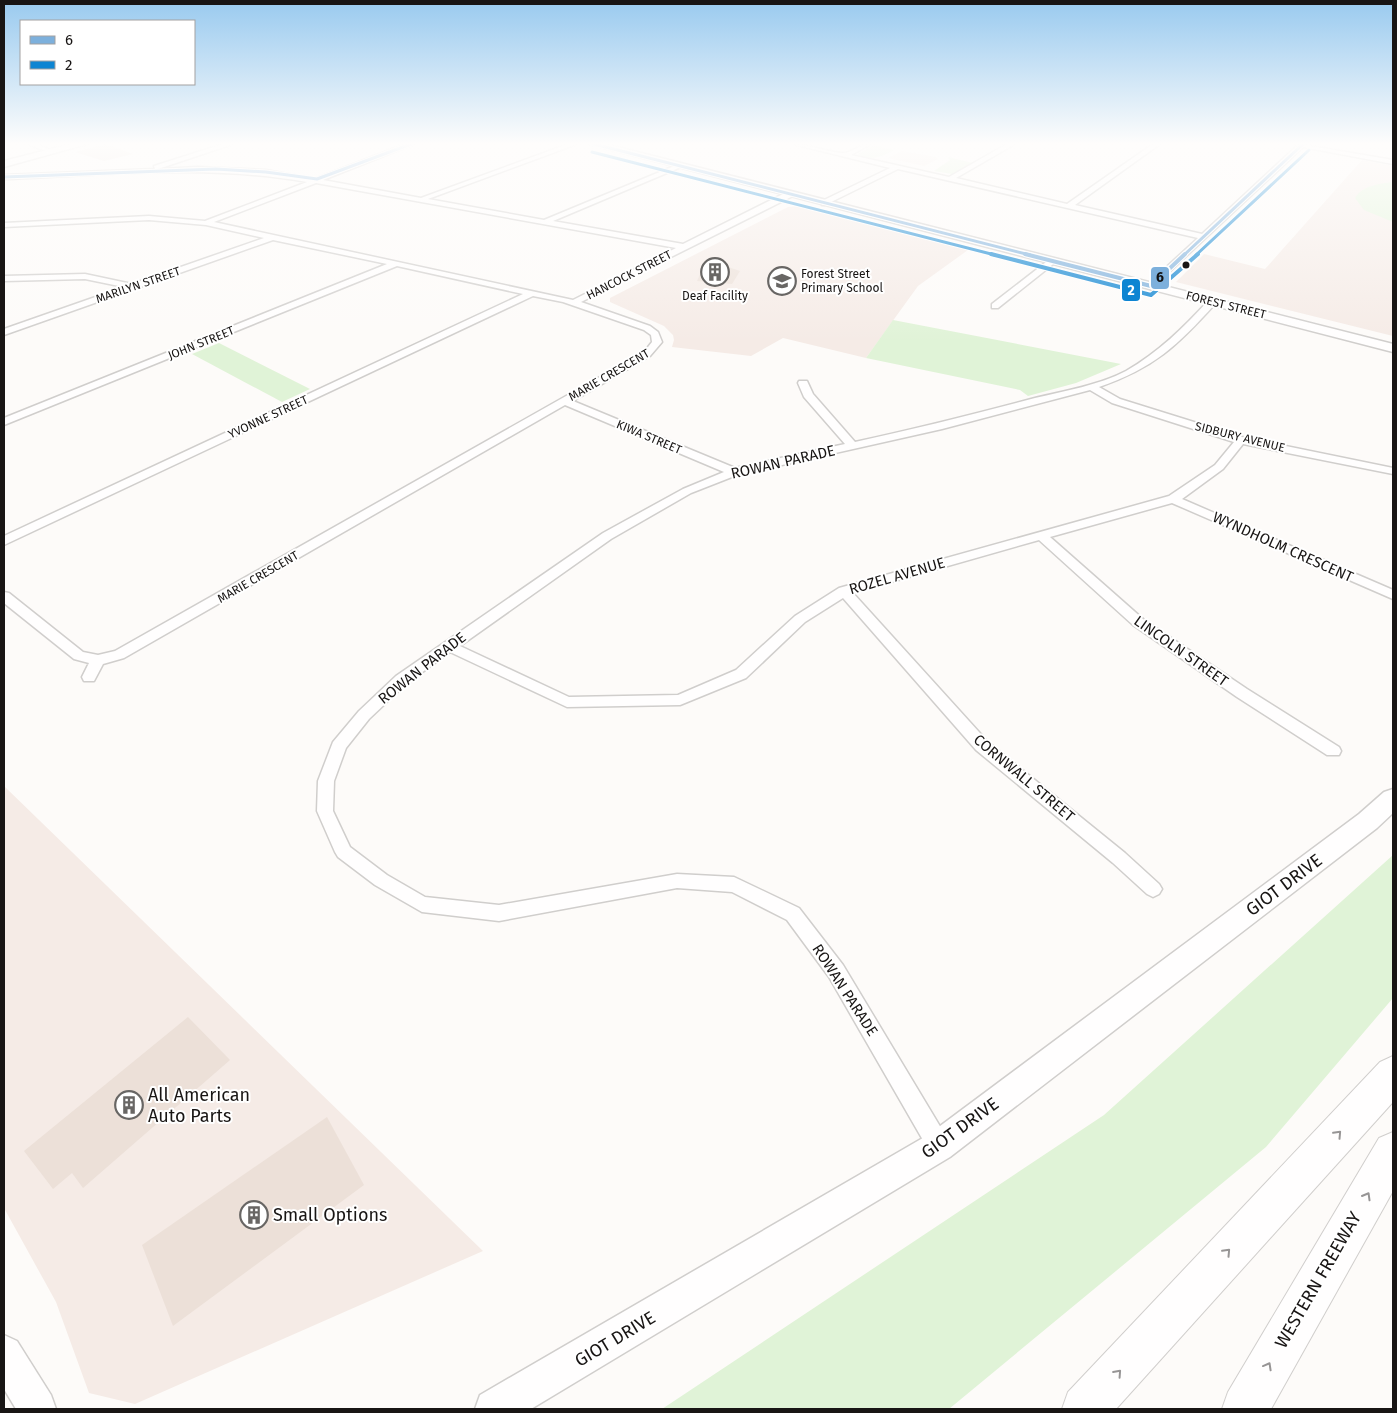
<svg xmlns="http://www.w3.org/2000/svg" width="1397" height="1413" font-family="'Fira Sans',sans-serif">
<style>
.built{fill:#f5ebe6}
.green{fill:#e0f3d7}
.building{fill:#ece0d8}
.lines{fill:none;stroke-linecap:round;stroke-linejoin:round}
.street-casing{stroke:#d0cecc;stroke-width:3}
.secondary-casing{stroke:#d0cecc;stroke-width:3}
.highway-casing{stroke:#d0cecc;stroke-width:2}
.street{fill:#fffefe;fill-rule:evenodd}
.secondary{fill:#fffefe;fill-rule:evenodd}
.highway{fill:#fffefe;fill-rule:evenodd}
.bus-1-far1-casing{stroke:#fff;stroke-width:5}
.bus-1-casing{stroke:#fff;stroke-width:6}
.bus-2-far1-casing{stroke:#fff;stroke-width:5}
.bus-2-casing{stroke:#fff;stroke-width:6}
.bus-1-far1{stroke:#7db0dc;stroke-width:3}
.bus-1{stroke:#7db0dc;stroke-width:4}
.bus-2-far1{stroke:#0e85d2;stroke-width:3}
.bus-2{stroke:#0e85d2;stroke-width:4}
.oneway{stroke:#979595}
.bus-dot{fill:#181514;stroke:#fff;stroke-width:2}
.labels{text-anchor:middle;stroke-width:4;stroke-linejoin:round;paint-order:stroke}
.far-poi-label{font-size:12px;fill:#181514;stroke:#fff;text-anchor:start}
.far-street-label{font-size:12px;fill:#181514;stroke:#fff}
.street-label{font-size:15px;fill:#181514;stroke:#fff}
.near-street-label{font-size:18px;fill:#181514;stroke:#fff}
.near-poi-label{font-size:18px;fill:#181514;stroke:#fff;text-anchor:start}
.line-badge{stroke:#fff;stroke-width:2}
.badge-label{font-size:14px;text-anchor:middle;font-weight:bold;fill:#fff}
.pale-badge-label{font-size:14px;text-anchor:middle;font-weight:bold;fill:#111}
</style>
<rect width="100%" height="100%" fill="#fdfbf9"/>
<!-- built -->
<g class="built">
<path d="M902 151 936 157 938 159 924 166 888 158Z"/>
<path d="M1362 160 1393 166V336L1176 282 1204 254 1265 269Z"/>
<path d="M799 206 968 250 918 286 866 358 783 338 751 356 672 347 674 340 673 335 664 326 610 302V298L788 207Z"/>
<path d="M4 786 483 1251 135 1404 89 1393 56 1302 4 1208Z"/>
</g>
<!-- green -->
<g class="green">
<path d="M874 145 894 150C883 156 870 162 858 154Z"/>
<path d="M948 157 973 163 952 174 934 171 950 160Z"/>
<path d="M1393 182V222L1364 210 1355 198C1363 185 1379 184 1393 182Z"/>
<path d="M893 320 1121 364 1076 383 1028 396 1020 390 866 358Z"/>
<path d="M219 343 310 389 282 402 192 354Z"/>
<path d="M1393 855V998L1266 1147 949 1409H662L1104 1115Z"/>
</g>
<!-- building -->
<g class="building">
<path d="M106 144 133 154 104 161 75 152Z"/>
<path d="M714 262 740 271 732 284 697 281 703 268Z"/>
<path d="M188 1017 230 1060 83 1188 72 1173 53 1189 24 1151Z"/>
<path d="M327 1117 364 1185 173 1326 142 1245Z"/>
</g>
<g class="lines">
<defs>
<g id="street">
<path d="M28 144H37L55 152 50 153Z"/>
<path d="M223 144H233L158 169 198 167 266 170 315 179 405 144H414L323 180 421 198 568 144H577L428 199 544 220 679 164 681 167 553 221 683 244 787 192H793V196L581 302 650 326 658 332 662 342 650 356 573 401 735 468 845 444 804 397 798 383 799 381H807L813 394 855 442C915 429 975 414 1035 398 1065 391 1099 385 1126 371 1159 352 1183 328 1209 300H1215V304C1177 346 1154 368 1099 387L1120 399 1242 437 1393 468V474L1243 444 1223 469 1182 499 1393 590V599L1172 503 1050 537 1143 619 1247 689 1339 747 1341 751 1339 755H1327L1237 697 1133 625 1039 540 853 593 988 742 1125 853 1159 884 1162 889 1159 894 1153 897 1147 894 1113 863 976 750 843 598 805 622 746 678 680 705 567 707 450 652 406 684 369 719 346 748 334 781 333 811 350 847 387 875 425 897 499 905 677 874 734 877 799 908 843 965 947 1138 950 1146 947 1154 939 1157 931 1154 829 977 787 920 732 892 677 888 499 921 422 912 375 885 338 857 335 852 317 811 318 781 333 742 359 711 396 676 603 533 683 489 724 472 565 405 124 658 103 664 94 681H84L82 677 89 663 74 659 4 603V592L9 593 83 652 98 655 115 651 644 352 652 342 651 335 644 330 563 302 533 296 4 545V536L523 294 397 266 4 425V418L387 264 273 240 4 335V329L124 287 85 279 4 281V276L85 274 132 284 264 238 206 225 149 220 4 227V223L149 216 205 221 307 182C207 164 105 175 4 179V175L155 169 154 166ZM316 183 676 248 573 300 214 222ZM1090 390 1112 403 1234 442 1215 465 1169 496 839 588 795 616 736 670 678 695 569 697 460 646 611 539 691 493 737 475 942 429Z"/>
<path d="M793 144C807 144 834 154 845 153 855 151 860 144 871 144L851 155 949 177 1007 144H1015L956 178 1067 204 1153 144H1160L1075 205 1202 234 1299 144 1393 160V164L1303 147 1151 289 1148 288V284L1198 238 898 169 825 205H822V201L890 168Z"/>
<path d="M1050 259 1057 261 998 308H992V304Z"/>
</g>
<g id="secondary">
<path d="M70 144H87L4 167V161Z"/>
<path d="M589 144H606L1393 344V352Z"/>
<path d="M1393 789V813L1377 828 950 1157 531 1409H475L480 1395 928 1135 1359 814 1384 792Z"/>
<path d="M4 1335 17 1341 51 1395 56 1409H16L4 1389Z"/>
</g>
<g id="highway">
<path d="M1393 1056V1102L1116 1409H1062L1068 1392 1380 1062Z"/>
<path d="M1393 1132V1191L1271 1409H1222L1228 1392 1379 1138Z"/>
</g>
</defs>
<!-- street casing -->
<use href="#street" class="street-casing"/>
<!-- secondary casing -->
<use href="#secondary" class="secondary-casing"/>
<!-- highway casing -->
<use href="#highway" class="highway-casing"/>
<!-- street -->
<use href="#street" class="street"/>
<!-- secondary -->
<use href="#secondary" class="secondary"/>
<!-- highway -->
<use href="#highway" class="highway"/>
<defs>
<g id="bus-1-far1">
<path d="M594 144 1030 255"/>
<path d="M4 177 216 169 266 172 317 179 411 144"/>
<path d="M1184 255 1303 144"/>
</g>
<path id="bus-1" d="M1025 254 1151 286 1185 254"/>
<g id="bus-2-far1">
<path d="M592 152 995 255"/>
<path d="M1196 255 1309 150"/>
</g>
<path id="bus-2" d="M991 254 1151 295 1198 254"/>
</defs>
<!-- bus-1-far1 casing -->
<use href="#bus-1-far1" class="bus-1-far1-casing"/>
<!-- bus-1 casing -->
<use href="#bus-1" class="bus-1-casing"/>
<!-- bus-2-far1 casing -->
<use href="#bus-2-far1" class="bus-2-far1-casing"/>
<!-- bus-2 casing -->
<use href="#bus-2" class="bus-2-casing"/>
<!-- bus-1-far1 -->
<use href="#bus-1-far1" class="bus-1-far1"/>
<!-- bus-1 -->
<use href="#bus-1" class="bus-1"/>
<!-- bus-2-far1 -->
<use href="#bus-2-far1" class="bus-2-far1"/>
<!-- bus-2 -->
<use href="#bus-2" class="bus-2"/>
</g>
<!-- one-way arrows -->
<defs><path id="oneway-chevron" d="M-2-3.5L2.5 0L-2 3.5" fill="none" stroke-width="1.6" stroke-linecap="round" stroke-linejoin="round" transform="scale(1.25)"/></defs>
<g class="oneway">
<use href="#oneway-chevron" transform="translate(1338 1134) rotate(-47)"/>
<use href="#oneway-chevron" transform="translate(1367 1196) rotate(-60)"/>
<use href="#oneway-chevron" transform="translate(1227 1252) rotate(-47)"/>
<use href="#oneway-chevron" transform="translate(1268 1366) rotate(-61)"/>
<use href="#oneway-chevron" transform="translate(1118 1373) rotate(-48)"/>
</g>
<!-- sky -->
<linearGradient id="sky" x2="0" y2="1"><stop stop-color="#99caef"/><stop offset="0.42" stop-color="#fefdfc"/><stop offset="1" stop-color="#fefdfc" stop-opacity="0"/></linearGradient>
<rect width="1397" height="342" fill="url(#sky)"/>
<!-- icons -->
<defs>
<symbol id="building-ring" viewBox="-11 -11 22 22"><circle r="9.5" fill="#fff" stroke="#686664" stroke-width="1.5"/><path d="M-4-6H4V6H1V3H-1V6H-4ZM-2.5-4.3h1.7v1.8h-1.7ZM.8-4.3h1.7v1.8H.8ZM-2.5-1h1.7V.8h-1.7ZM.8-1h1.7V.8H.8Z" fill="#686664"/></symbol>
<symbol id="school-ring" viewBox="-11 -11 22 22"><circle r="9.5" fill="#fff" stroke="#686664" stroke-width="1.5"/><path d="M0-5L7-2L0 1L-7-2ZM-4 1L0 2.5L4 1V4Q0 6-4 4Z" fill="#686664"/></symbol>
</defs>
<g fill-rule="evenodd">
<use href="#building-ring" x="699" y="256" width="32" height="32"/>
<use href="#school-ring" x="766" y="265" width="32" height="32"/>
<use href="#building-ring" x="113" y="1089" width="32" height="32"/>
<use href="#building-ring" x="238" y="1199" width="32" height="32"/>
</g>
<!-- markers -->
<circle class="bus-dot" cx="1186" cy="265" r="4.5"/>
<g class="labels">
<!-- far-poi labels -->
<g class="far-poi-label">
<text x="801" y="278">Forest Street<tspan x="801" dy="14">Primary School</tspan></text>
<text x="715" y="300" text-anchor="middle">Deaf Facility</text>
</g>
<!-- far-street labels -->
<g class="far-street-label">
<text transform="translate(629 275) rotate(-27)" y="4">HANCOCK STREET</text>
<text transform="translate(138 285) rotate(-19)" y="4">MARILYN STREET</text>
<text transform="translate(1226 305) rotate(14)" y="4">FOREST STREET</text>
<text transform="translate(201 343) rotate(-22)" y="4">JOHN STREET</text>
<text transform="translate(609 375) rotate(-30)" y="4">MARIE CRESCENT</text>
<text transform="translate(268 417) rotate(-25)" y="4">YVONNE STREET</text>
<text transform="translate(649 437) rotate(23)" y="4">KIWA STREET</text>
<text transform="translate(1240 437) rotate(14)" y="4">SIDBURY AVENUE</text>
<text transform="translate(258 577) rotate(-30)" y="4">MARIE CRESCENT</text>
</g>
<!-- street labels -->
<g class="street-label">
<text transform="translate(783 462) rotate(-13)" y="5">ROWAN PARADE</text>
<text transform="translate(1283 547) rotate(24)" y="5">WYNDHOLM CRESCENT</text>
<text transform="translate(897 576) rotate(-16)" y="5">ROZEL AVENUE</text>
<text transform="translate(1181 651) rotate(35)" y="5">LINCOLN STREET</text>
<text transform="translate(422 668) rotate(-38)" y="5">ROWAN PARADE</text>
<text transform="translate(1024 778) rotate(40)" y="5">CORNWALL STREET</text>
<text transform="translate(845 990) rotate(57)" y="5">ROWAN PARADE</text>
</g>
<!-- near-street labels -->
<g class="near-street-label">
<text transform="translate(1284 885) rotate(-37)" y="6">GIOT DRIVE</text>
<text transform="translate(960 1128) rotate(-36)" y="6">GIOT DRIVE</text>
<text transform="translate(1318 1280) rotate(-60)" y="6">WESTERN FREEWAY</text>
<text transform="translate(615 1339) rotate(-31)" y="6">GIOT DRIVE</text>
</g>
<!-- near-poi labels -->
<g class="near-poi-label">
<text x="148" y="1101">All American<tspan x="148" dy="21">Auto Parts</tspan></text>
<text x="273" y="1221">Small Options</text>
</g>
</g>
<g class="line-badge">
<rect x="1150" y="266" width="20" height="24" rx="5" fill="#7db0dc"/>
<rect x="1121" y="278" width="20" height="24" rx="5" fill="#0e85d2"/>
</g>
<g class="badge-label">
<text x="1131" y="295">2</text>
</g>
<g class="pale-badge-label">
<text x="1160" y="282">6</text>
</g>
<!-- border -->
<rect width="1397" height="1413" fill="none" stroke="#181514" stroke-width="10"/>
<!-- legend -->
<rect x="20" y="20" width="175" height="65" fill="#ffffff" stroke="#a3a1a1"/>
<rect x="30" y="36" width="25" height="8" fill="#7db0dc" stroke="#a3a1a1"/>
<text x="65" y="45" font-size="15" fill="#181514">6</text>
<rect x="30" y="61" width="25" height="8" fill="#0e85d2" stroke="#a3a1a1"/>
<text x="65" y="70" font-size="15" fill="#181514">2</text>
</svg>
